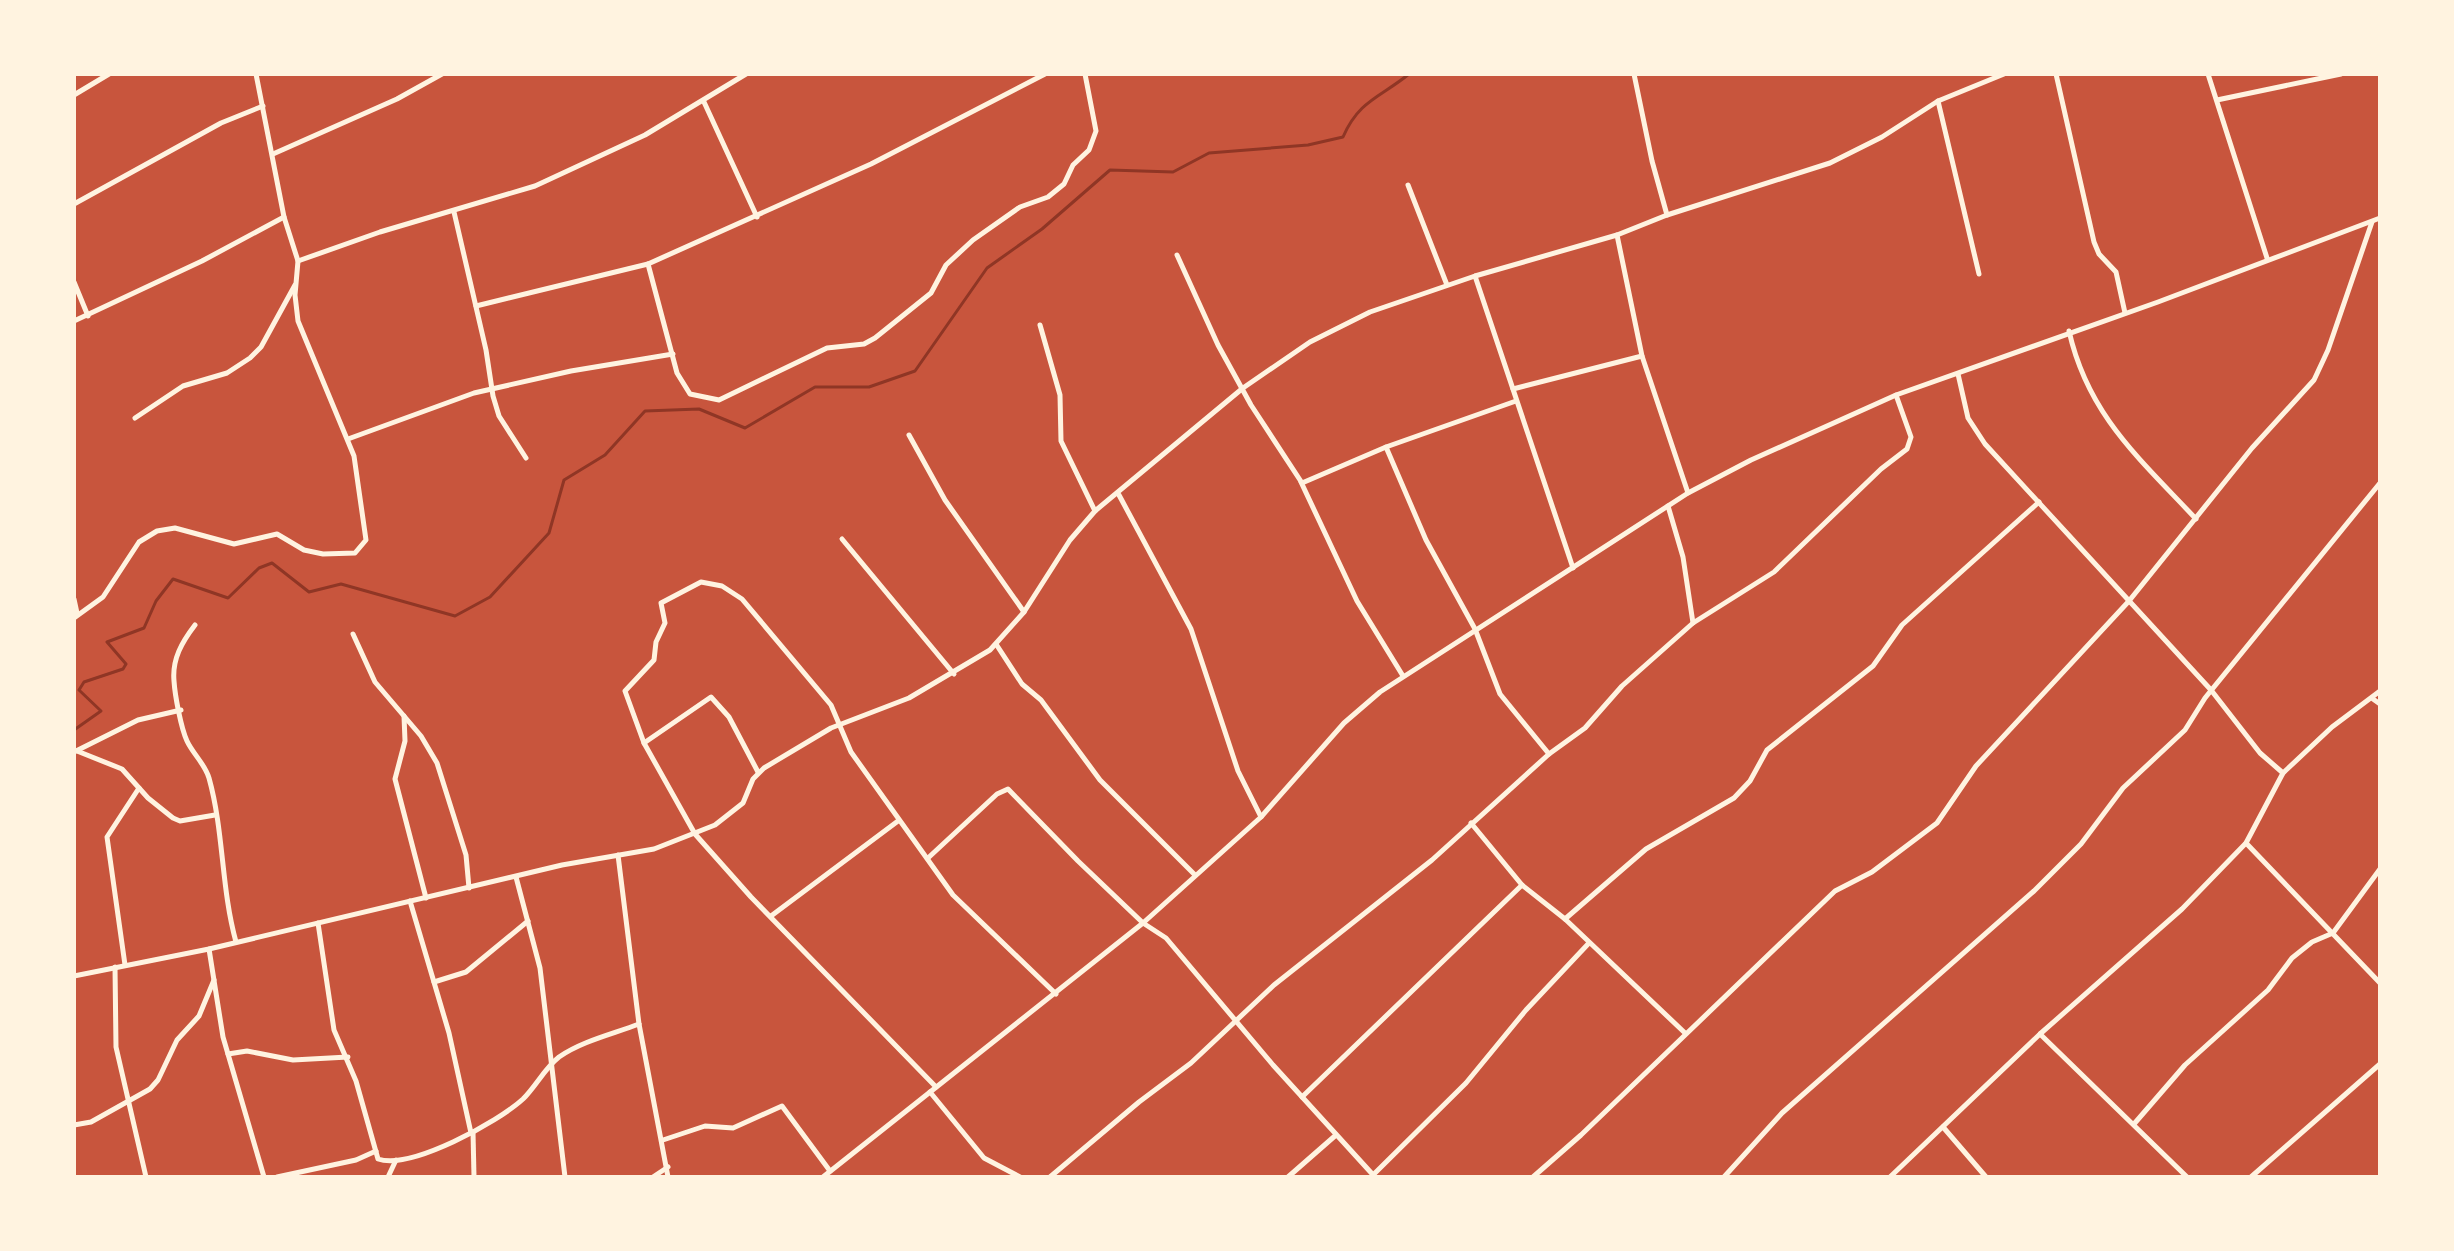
<svg xmlns="http://www.w3.org/2000/svg" width="2454" height="1251" font-family="'Noto Sans',sans-serif">
<style>
.lines{fill:none;stroke-linecap:round;stroke-linejoin:round}
.stream{stroke:#8f3625;stroke-width:3}
.minor{stroke:#fff3e0;stroke-width:5}
</style>
<rect width="100%" height="100%" fill="#c8553d"/>
<g class="lines">
<!-- stream -->
<path class="stream" d="M74 730 101 711 79 690 84 682 123 669 126 664 107 642 144 628 156 601 173 579 228 598 259 568 272 563 309 592 341 584 455 616 490 597 549 533 564 480 605 455 645 411 699 409 745 428 815 387H869L915 371 987 268 1042 229 1110 170 1173 172 1209 153 1308 145 1343 137C1359 100 1381 97 1409 74"/>
<!-- minor -->
<g class="minor">
<path d="M1634 74 1652 161 1667 215"/>
<path d="M2056 74 2094 242 2099 254 2116 272 2125 313"/>
<path d="M2208 74 2267 258"/>
<path d="M74 95 109 74"/>
<path d="M2217 100 2341 74"/>
<path d="M1938 101 1979 274"/>
<path d="M704 102 757 217"/>
<path d="M273 154 397 99 442 74"/>
<path d="M1408 185 1447 285"/>
<path d="M74 204 221 123 263 106"/>
<path d="M454 212 486 350 493 396 499 416 526 458"/>
<path d="M1617 235 1642 356 1688 493"/>
<path d="M1177 255 1218 345 1251 405 1302 483 1386 447 1516 401"/>
<path d="M298 261 380 232 535 186 645 135 746 74"/>
<path d="M648 264 677 373 690 394 719 400 827 348 864 344 875 338 931 293 946 265 973 240 1020 207 1048 197 1064 184 1073 165 1089 150 1096 131 1085 74"/>
<path d="M1475 276 1573 568"/>
<path d="M74 282 88 316"/>
<path d="M476 306 648 264 871 164 1045 74"/>
<path d="M74 321 202 261 284 217"/>
<path d="M1040 325 1060 395 1061 441 1095 511"/>
<path d="M2069 331C2088 415 2139 458 2196 519"/>
<path d="M1958 374 1968 418 1985 444 2211 690 2260 753 2283 773"/>
<path d="M1513 389 1642 356"/>
<path d="M135 418 183 386 227 373 250 358 261 347 295 285"/>
<path d="M909 435 945 500 1024 612"/>
<path d="M348 439 474 393 571 371 673 354"/>
<path d="M1386 447 1426 540 1475 629 1500 694 1549 754"/>
<path d="M1301 482 1357 601 1403 676"/>
<path d="M1119 495 1191 629 1238 771 1261 817"/>
<path d="M1668 506 1683 557 1693 623"/>
<path d="M842 539 954 674"/>
<path d="M74 599 77 613"/>
<path d="M74 618 103 597 139 542 157 531 175 528 234 544 277 534 304 550 323 554 355 553 366 540 354 456 298 321 295 295 298 261 284 217 256 74"/>
<path d="M195 625C182 642 172 659 174 681 175 696 181 728 187 741 193 754 205 764 209 778 224 832 221 888 236 942"/>
<path d="M353 634 375 682 421 736 437 763 466 855 469 888"/>
<path d="M996 644 1022 684 1041 700 1100 780 1195 875"/>
<path d="M2373 699 2380 704"/>
<path d="M404 716 405 741 395 779 426 898"/>
<path d="M644 743 711 697 729 717 758 772"/>
<path d="M76 751 138 720 181 710"/>
<path d="M77 751 122 769 148 798 173 818 180 821 215 815"/>
<path d="M1471 823 1522 885 1565 919 1685 1033"/>
<path d="M2246 843 2380 983"/>
<path d="M618 855 639 1024 668 1177"/>
<path d="M928 858 997 794 1008 789 1078 861 1143 923 1166 938 1273 1065 1375 1177"/>
<path d="M516 877 540 968 565 1177"/>
<path d="M410 901 449 1033 471 1133"/>
<path d="M771 916 898 821"/>
<path d="M1565 919 1646 849 1734 798 1750 781 1767 750 1873 666 1902 625 2039 502"/>
<path d="M318 923 334 1030 356 1081 378 1159C411 1170 498 1122 523 1099 536 1086 545 1068 559 1057 582 1041 613 1034 639 1024"/>
<path d="M209 949 223 1037 264 1177"/>
<path d="M125 965 107 837 139 788"/>
<path d="M115 967 116 1047 146 1177"/>
<path d="M74 976 209 949 562 865 654 849 715 825 743 803 753 779 764 768 831 728 909 698 990 650 1024 612 1070 540 1095 511 1243 388 1310 342 1370 312 1475 276 1617 235 1667 215 1830 163 1882 137 1938 101 2004 74"/>
<path d="M434 982 466 972 528 921"/>
<path d="M2040 1034 2187 1177"/>
<path d="M228 1054 247 1051 293 1060 348 1057"/>
<path d="M936 1087 751 897 695 834 644 743 625 691 654 660 656 642 665 623 661 603 701 582 722 586 742 599 831 705 851 752 953 895 1056 994"/>
<path d="M930 1092 984 1158 1020 1177"/>
<path d="M1302 1097 1522 885"/>
<path d="M2134 1124 2185 1065 2268 990 2292 958 2312 942 2333 933 2380 869"/>
<path d="M74 1125 91 1122 150 1089 158 1080 177 1040 199 1016 214 980"/>
<path d="M1943 1127 1986 1177"/>
<path d="M473 1132 474 1177"/>
<path d="M663 1140 705 1126 733 1128 782 1106 830 1171"/>
<path d="M1373 1175 1466 1083 1526 1010 1589 943"/>
<path d="M277 1177 356 1160 376 1151"/>
<path d="M388 1177 396 1160"/>
<path d="M653 1177 668 1167"/>
<path d="M823 1177 1143 923 1261 817 1344 723 1380 692 1688 493 1751 460 1896 395 2158 302 2380 218"/>
<path d="M1050 1177 1139 1102 1191 1063 1274 985 1432 860 1549 754 1585 728 1622 686 1693 623 1774 572 1881 469 1907 449 1911 437 1896 395"/>
<path d="M1288 1177 1336 1135"/>
<path d="M1533 1177 1581 1135 1835 891 1872 872 1937 823 1976 766 2129 601 2252 448 2314 380 2328 350 2372 222"/>
<path d="M1724 1177 1782 1113 2034 891 2081 844 2123 788 2185 730 2205 698 2380 483"/>
<path d="M1890 1177 2040 1034 2182 909 2246 843 2283 773 2332 727 2380 691"/>
<path d="M2251 1177 2380 1064"/>
</g>
</g>
<!-- border -->
<rect width="2454" height="1251" fill="none" stroke="#fff3e0" stroke-width="152"/>
</svg>
